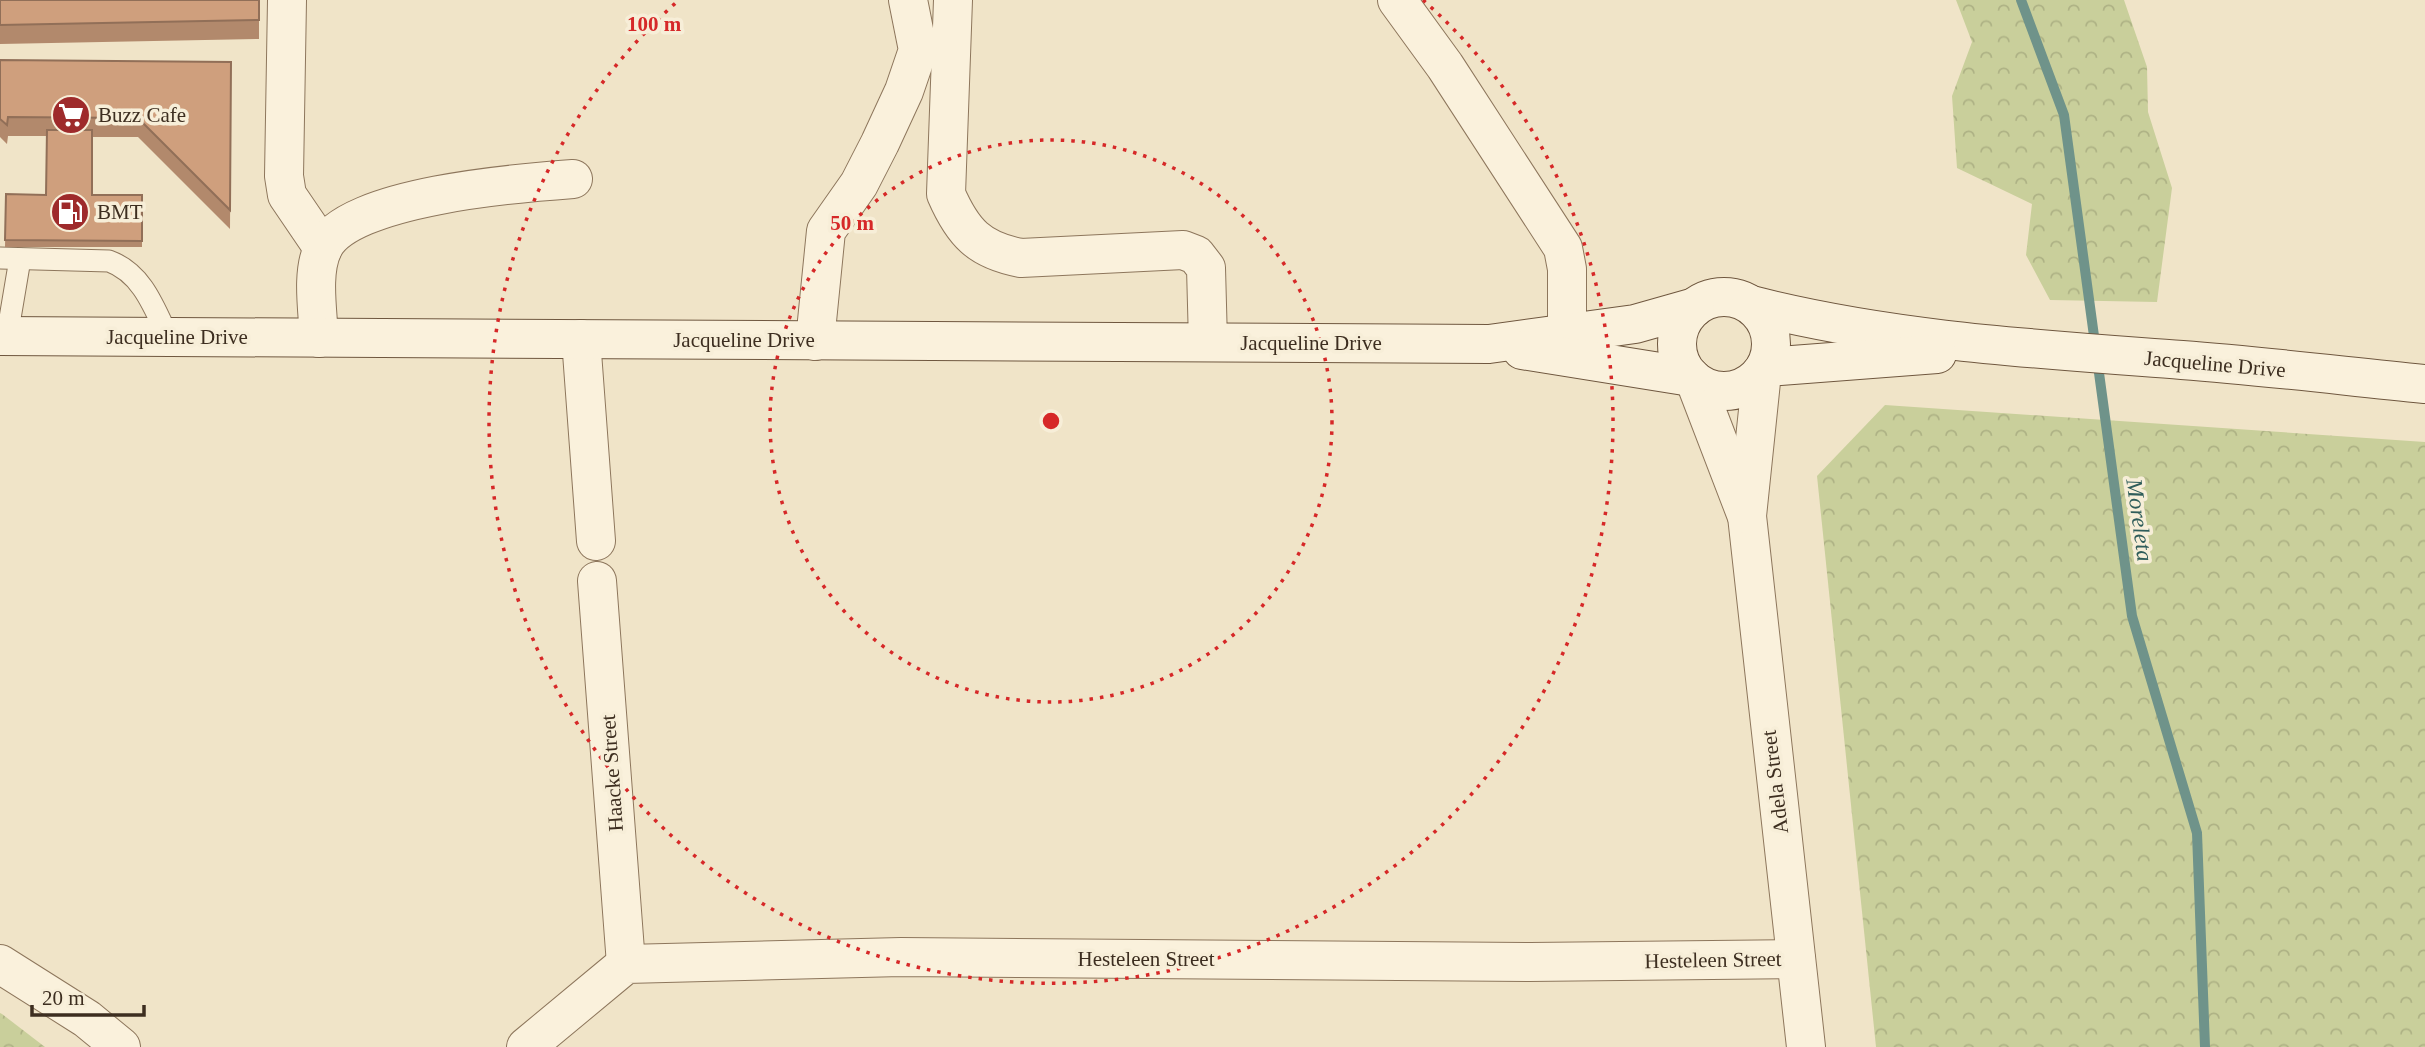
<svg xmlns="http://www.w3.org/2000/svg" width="2425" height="1047" font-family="'Times New Roman',serif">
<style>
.forest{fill:url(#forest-crowns)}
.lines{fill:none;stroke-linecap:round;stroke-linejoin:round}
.stream{stroke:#6f938a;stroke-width:10}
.lane-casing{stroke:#8d765c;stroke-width:23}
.street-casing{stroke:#8d765c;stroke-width:40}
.secondary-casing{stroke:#6f573f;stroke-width:40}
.lane{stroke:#faf1dc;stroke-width:21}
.street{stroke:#faf1dc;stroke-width:38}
.secondary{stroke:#faf1dc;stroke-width:38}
.wall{fill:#b2896c}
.building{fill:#cf9f7d;stroke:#916f58;stroke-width:2}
.ring{fill:none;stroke:#d62828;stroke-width:3.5;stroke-dasharray:3.5 7}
.labels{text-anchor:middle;stroke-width:7;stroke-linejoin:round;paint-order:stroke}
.poi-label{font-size:21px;fill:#3d2e20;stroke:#f7eed8;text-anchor:start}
.street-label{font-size:21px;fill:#3d2e20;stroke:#f7eed8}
.water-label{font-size:23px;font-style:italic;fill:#2f5d5a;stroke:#f7eed8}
.centre{fill:#d62828;stroke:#f7eed8;stroke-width:3.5}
.ring-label{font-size:21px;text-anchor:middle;font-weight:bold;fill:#d62828;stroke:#f7eed8;stroke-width:7;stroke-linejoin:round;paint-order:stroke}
</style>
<defs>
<pattern id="forest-crowns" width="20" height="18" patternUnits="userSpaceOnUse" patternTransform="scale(1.75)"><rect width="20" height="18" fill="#c9cf9b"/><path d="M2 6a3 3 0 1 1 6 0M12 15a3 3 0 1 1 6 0" fill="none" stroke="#aeb285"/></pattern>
</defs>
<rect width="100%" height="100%" fill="#f0e4c8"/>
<!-- forest -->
<g class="forest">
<path d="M1956 0H2124L2147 67 2148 112 2172 188 2157 302 2050 300 2026 255 2032 204 1957 168 1952 96 1972 42Z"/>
<path d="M1885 405 2425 442V1047H1876L1817 476Z"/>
<path d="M0 1013 2 1014 45 1047H0Z"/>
</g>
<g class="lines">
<!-- stream -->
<path class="stream" d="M2021 0 2064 115 2132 616 2197 833 2205 1047"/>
<defs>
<g id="lane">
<path d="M0 258 109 261C142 273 154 307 168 337"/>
<path d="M7 336 20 259"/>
</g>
<g id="street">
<path d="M287 0 284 176 287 195 323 248"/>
<path d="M953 0 946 194C963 233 979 250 1021 258L1183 250 1196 255 1206 268 1208 342"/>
<path d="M1397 0 1445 66 1563 248 1567 269V334"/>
<path d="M319 338C318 312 311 273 323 248 347 196 519 183 573 179"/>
<path d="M581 339 596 541"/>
<path d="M815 341 826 231 859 184 880 143 904 91 918 50 908 0"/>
<path d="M1762 372 1747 516 1806 1047"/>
<path d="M1695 381 1746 514"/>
<path d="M597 581 626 964"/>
<path d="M0 964 87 1019 121 1047"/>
<path d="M526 1047 626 964 901 957 1530 962 1796 959"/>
</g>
<g id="secondary">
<circle cx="1724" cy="344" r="47"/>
<path d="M1751 305C1892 341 2037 349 2182 360 2263 366 2344 376 2425 384"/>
<path d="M0 336 1489 344 1635 324 1695 307"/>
<path d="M1522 350 1691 377"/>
<path d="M1766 367 1937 354"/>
</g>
</defs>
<!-- lane casing -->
<use href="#lane" class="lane-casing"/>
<!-- street casing -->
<use href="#street" class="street-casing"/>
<!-- secondary casing -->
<use href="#secondary" class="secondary-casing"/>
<!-- lane -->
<use href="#lane" class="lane"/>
<!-- street -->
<use href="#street" class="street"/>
<!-- secondary -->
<use href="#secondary" class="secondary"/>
</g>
<!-- wall -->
<g class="wall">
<path d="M0 0H259V39L0 44Z"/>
<path d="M0 60 231 62 230 229 138 137H92V195H142V247H5L6 194 46 195 47 136H8L7 144 0 137Z"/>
</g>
<!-- building -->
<g class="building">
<path d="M0 0H259V20L0 25Z"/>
<path d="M0 60 231 62 230 210 138 118 8 117 7 125 0 119Z"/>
<path d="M47 130H92V195H142V241L5 240 6 194 46 195Z"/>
</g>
<!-- distance rings -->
<g class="ring">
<circle cx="1051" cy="421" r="281"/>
<path d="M1423 0A562 562 0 1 1 679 0"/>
</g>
<!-- icons -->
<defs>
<symbol id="supermarket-disc" viewBox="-11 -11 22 22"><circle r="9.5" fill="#9e2a2b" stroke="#f7eed8"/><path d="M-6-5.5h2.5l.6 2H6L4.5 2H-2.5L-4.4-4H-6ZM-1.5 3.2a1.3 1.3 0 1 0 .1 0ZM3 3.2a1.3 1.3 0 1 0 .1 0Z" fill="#fff"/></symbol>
<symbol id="fuel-disc" viewBox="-11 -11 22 22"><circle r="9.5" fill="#9e2a2b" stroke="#f7eed8"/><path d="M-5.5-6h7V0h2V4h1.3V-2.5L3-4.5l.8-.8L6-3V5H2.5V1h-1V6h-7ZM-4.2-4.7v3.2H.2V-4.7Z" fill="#fff"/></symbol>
</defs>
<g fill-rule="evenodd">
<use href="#supermarket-disc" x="49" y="93" width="44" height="44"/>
<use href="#fuel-disc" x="48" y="190" width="44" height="44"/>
</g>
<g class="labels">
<!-- poi labels -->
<g class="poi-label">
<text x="98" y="122">Buzz Cafe</text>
<text x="97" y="219">BMT</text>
</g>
<!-- street labels -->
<g class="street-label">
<text x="177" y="344">Jacqueline Drive</text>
<text x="744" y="347">Jacqueline Drive</text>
<text x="1311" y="350">Jacqueline Drive</text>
<text transform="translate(2215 364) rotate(5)" y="7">Jacqueline Drive</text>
<text transform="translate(612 773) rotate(-94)" y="7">Haacke Street</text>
<text transform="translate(1775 782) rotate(-97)" y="7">Adela Street</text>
<text x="1146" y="966">Hesteleen Street</text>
<text transform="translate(1713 960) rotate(-1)" y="7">Hesteleen Street</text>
</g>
<!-- water labels -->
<g class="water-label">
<text transform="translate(2140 520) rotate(82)" y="8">Moreleta</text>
</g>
</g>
<circle cx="1051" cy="421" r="10" class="centre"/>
<g class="ring-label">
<text x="654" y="31">100 m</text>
<text x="852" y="230">50 m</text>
</g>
<!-- scale -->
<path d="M32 1005v10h112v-10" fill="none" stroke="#3d2e20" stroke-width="3.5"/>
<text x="42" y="1005" font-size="21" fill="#3d2e20" stroke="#f7eed8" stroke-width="5" paint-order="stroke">20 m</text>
</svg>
